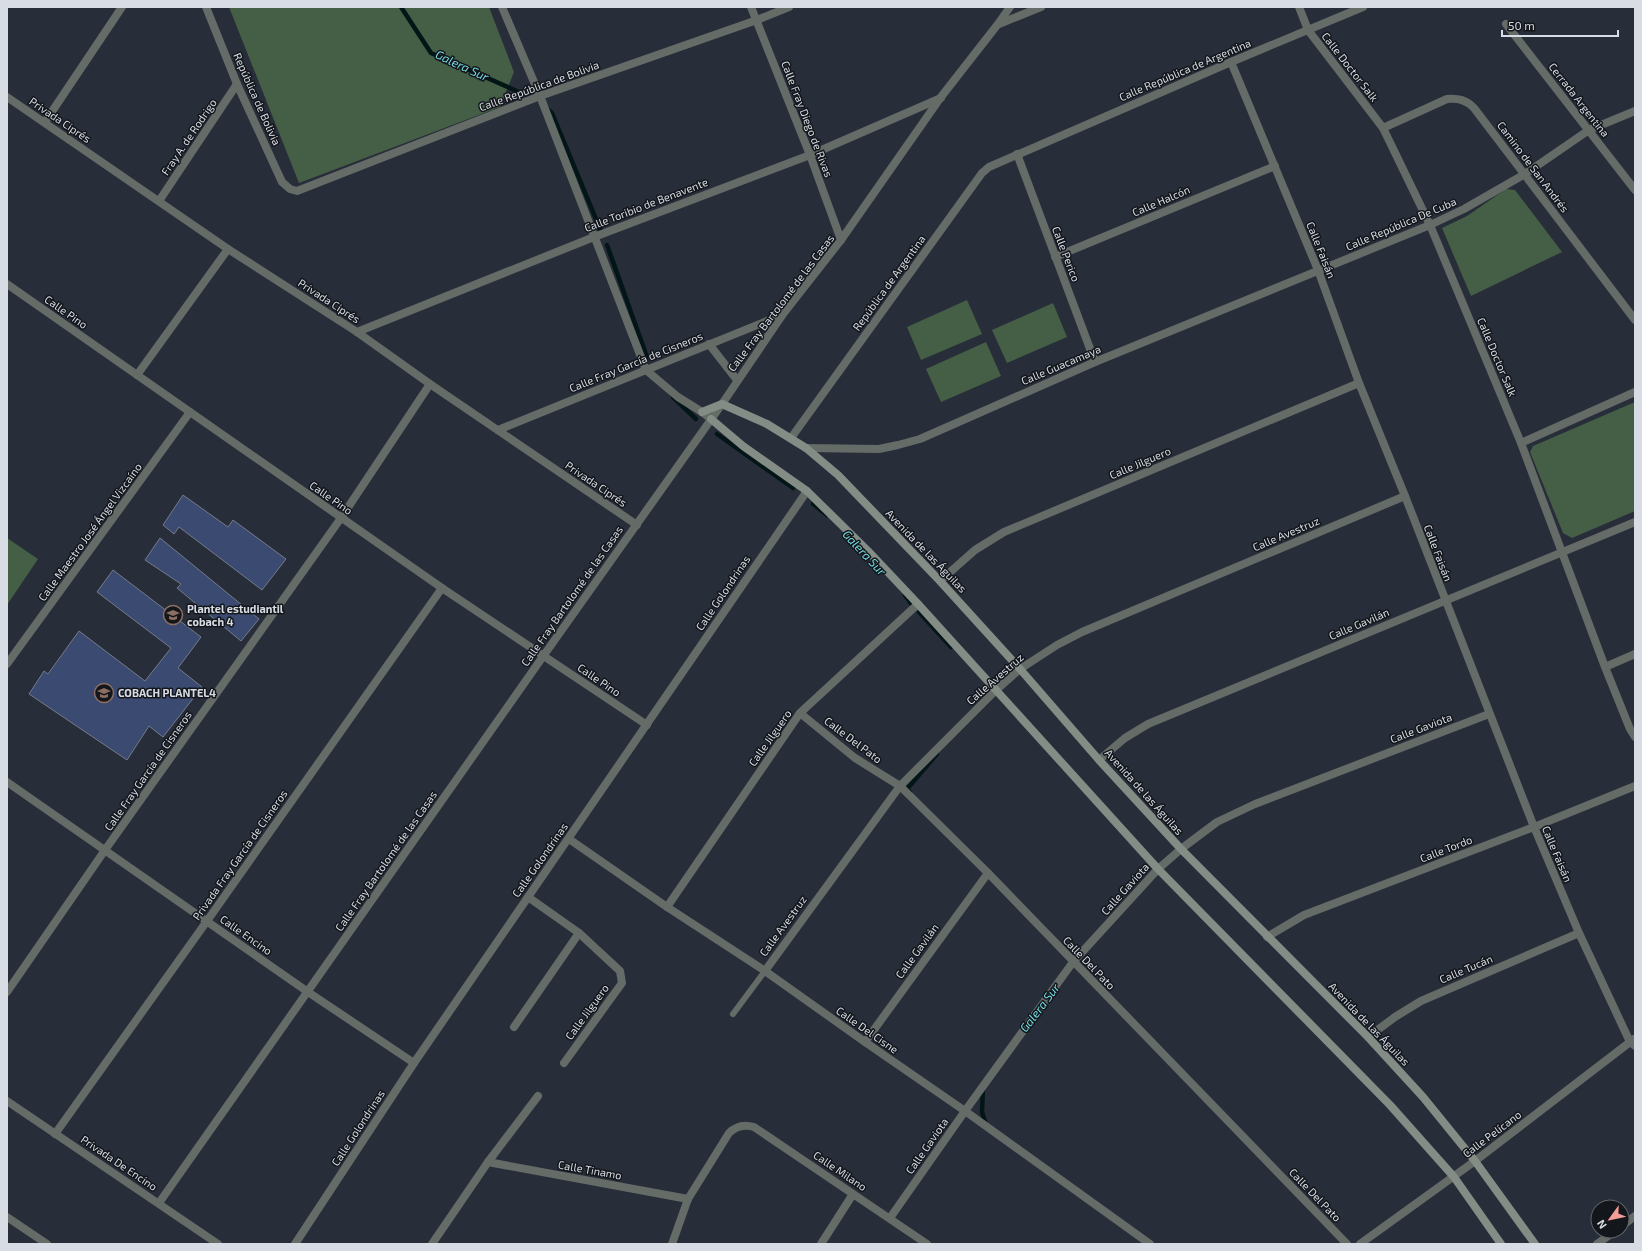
<svg xmlns="http://www.w3.org/2000/svg" width="1642" height="1251" font-family="'Exo 2',sans-serif">
<style>
.green{fill:#445f45}
.lines{fill:none;stroke-linecap:round;stroke-linejoin:round}
.stream{stroke:#031617;stroke-width:4.5}
.building{fill:#3b4a70;stroke:#757b8a}
.lane{stroke:#656b66;stroke-width:6}
.street{stroke:#656b66;stroke-width:8}
.secondary{stroke:#848d85;stroke-width:8}
.labels{text-anchor:middle;stroke-width:3;stroke-linejoin:round;paint-order:stroke}
.street-label{font-size:11px;fill:#d8dce4;stroke:#13161b}
.poi-label{font-size:11px;font-weight:bold;fill:#d8dce4;stroke:#13161b;text-anchor:start}
.water-label{font-size:12px;font-style:italic;fill:#74dbe3;stroke:#13161b}
</style>
<rect width="100%" height="100%" fill="#282d3a"/>
<!-- green -->
<g class="green">
<path d="M229 7H489L514 72 500 107 299 183Z"/>
<path d="M1506 189 1515 190 1562 252 1471 296 1442 228 1467 216Z"/>
<path d="M967 300 982 334 921 360 907 327Z"/>
<path d="M1053 303 1067 337 1007 363 992 330Z"/>
<path d="M986 342 1001 376 941 402 926 369Z"/>
<path d="M1635 402V511L1572 538 1563 533 1530 452 1533 446Z"/>
<path d="M7 538 38 559 7 605Z"/>
</g>
<g class="lines">
<!-- stream -->
<g class="stream">
<path d="M401 7 431 53 519 92"/>
<path d="M546 108 552 113 601 231"/>
<path d="M607 245 647 357"/>
<path d="M673 397 696 419"/>
<path d="M717 434 793 488"/>
<path d="M813 504 827 515"/>
<path d="M905 595 912 605"/>
<path d="M919 612 951 647"/>
<path d="M910 792 907 789 937 754"/>
<path d="M983 1087 982 1112 986 1125"/>
</g>
</g>
<!-- building -->
<g class="building">
<path d="M183 495 228 527 233 520 286 559 262 590 179 527 174 534 163 525Z"/>
<path d="M160 538 259 619 241 641 177 588 181 584 145 560Z"/>
<path d="M113 570 201 637 178 668 202 687 163 737 149 726 127 760 29 694 44 671 48 674 79 631 145 681 171 648 97 592Z"/>
</g>
<g class="lines">
<!-- lane -->
<path class="lane" d="M733 1014 765 971"/>
<!-- street -->
<g class="street">
<path d="M206 7 237 84 282 182 290 189 297 191 540 96 757 20 789 7"/>
<path d="M502 7 540 96 646 370 678 397 702 412 711 419"/>
<path d="M751 7 810 155 841 240"/>
<path d="M1299 7 1308 30 1383 128 1430 225 1521 443 1605 667 1630 729 1635 737"/>
<path d="M999 24 1041 7"/>
<path d="M1506 24 1635 190"/>
<path d="M1231 62 1318 270 1359 383 1405 496 1534 827 1579 933 1630 1042 1635 1046"/>
<path d="M7 97 228 249 357 332 430 384 637 525"/>
<path d="M45 122 122 7"/>
<path d="M1383 128 1447 99C1459 98 1466 100 1474 108L1635 320"/>
<path d="M1017 154 1095 362"/>
<path d="M159 201 237 84"/>
<path d="M1055 257 1275 166"/>
<path d="M7 284 442 588 647 725"/>
<path d="M357 332 594 237 810 155 941 98"/>
<path d="M709 344 737 380"/>
<path d="M137 375 228 249"/>
<path d="M498 430 782 315"/>
<path d="M791 438 982 173 989 167 1231 62 1363 7"/>
<path d="M1521 443 1635 392"/>
<path d="M806 448 879 449 898 445 920 439 1095 362 1430 225 1464 209 1525 174 1589 130 1635 111"/>
<path d="M940 581 975 550 1004 532 1359 383"/>
<path d="M7 664 190 412"/>
<path d="M1605 667 1635 654"/>
<path d="M800 713 855 758 900 786 988 873 1347 1244"/>
<path d="M1099 760 1125 738 1148 724 1635 522"/>
<path d="M7 782 308 992 414 1063"/>
<path d="M569 839 667 907 765 971 865 1042 965 1111 1150 1244"/>
<path d="M528 897 579 933 620 971 622 983 564 1063"/>
<path d="M667 907 800 713 918 604"/>
<path d="M1267 937 1304 915 1534 827 1635 786"/>
<path d="M765 971 900 786 995 691 1020 669 1057 645 1082 632 1405 496"/>
<path d="M7 992 105 850 341 518 430 384"/>
<path d="M514 1027 579 933"/>
<path d="M1368 1037 1395 1017 1421 1001 1579 933"/>
<path d="M865 1042 988 873"/>
<path d="M7 1101 218 1244"/>
<path d="M55 1134 207 921 442 588"/>
<path d="M488 1162 688 1199"/>
<path d="M159 1203 544 655 722 404 783 314 841 240 941 97 998 24 1010 7"/>
<path d="M7 1217 47 1244"/>
<path d="M890 1218 965 1111 1073 962 1158 869 1181 849 1217 822 1255 804 1489 714"/>
<path d="M1622 1226 1635 1216"/>
<path d="M295 1244 414 1063 807 491"/>
<path d="M432 1244 488 1162 538 1096"/>
<path d="M672 1244 688 1199 729 1133C736 1126 744 1124 754 1127L927 1244"/>
<path d="M821 1244 853 1194"/>
<path d="M1360 1244 1475 1161 1634 1039"/>
<path d="M1597 1244 1615 1231"/>
</g>
<!-- secondary -->
<g class="secondary">
<path d="M702 412 722 404 767 424 806 448 838 475 940 581 1020 669 1099 760 1181 849 1368 1037 1423 1097 1475 1161 1535 1244"/>
<path d="M711 419 743 446 807 491 868 551 918 604 1158 869 1390 1105 1454 1177 1501 1244"/>
</g>
</g>
<!-- icons -->
<defs>
<symbol id="school-ring" viewBox="-11 -11 22 22"><circle r="9.5" fill="#13161b" stroke="#8d6e63" stroke-width="1.5"/><path d="M0-5L7-2L0 1L-7-2ZM-4 1L0 2.5L4 1V4Q0 6-4 4Z" fill="#8d6e63"/></symbol>
</defs>
<g fill-rule="evenodd">
<use href="#school-ring" x="162" y="604" width="22" height="22"/>
<use href="#school-ring" x="93" y="682" width="22" height="22"/>
</g>
<g class="labels">
<!-- street labels -->
<g class="street-label">
<text transform="translate(1350 67) rotate(52)" y="4">Calle Doctor Salk</text>
<text transform="translate(1185 70) rotate(-23)" y="4">Calle República de Argentina</text>
<text transform="translate(539 86) rotate(-20)" y="4">Calle República de Bolivia</text>
<text transform="translate(257 99) rotate(66)" y="4">República de Bolivia</text>
<text transform="translate(1579 100) rotate(52)" y="4">Cerrada Argentina</text>
<text transform="translate(807 119) rotate(69)" y="4">Calle Fray Diego de Rivas</text>
<text transform="translate(60 120) rotate(34)" y="4">Privada Ciprés</text>
<text transform="translate(189 137) rotate(-56)" y="4">Fray A. de Rodrigo</text>
<text transform="translate(1533 167) rotate(53)" y="4">Camino de San Andrés</text>
<text transform="translate(1161 201) rotate(-23)" y="4">Calle Halcón</text>
<text transform="translate(646 205) rotate(-21)" y="4">Calle Toribio de Benavente</text>
<text transform="translate(1401 224) rotate(-23)" y="4">Calle República De Cuba</text>
<text transform="translate(1321 250) rotate(68)" y="4">Calle Faisán</text>
<text transform="translate(1066 254) rotate(69)" y="4">Calle Perico</text>
<text transform="translate(889 283) rotate(-54)" y="4">República de Argentina</text>
<text transform="translate(329 301) rotate(33)" y="4">Privada Ciprés</text>
<text transform="translate(781 303) rotate(-53)" y="4">Calle Fray Bartolomé de las Casas</text>
<text transform="translate(66 312) rotate(35)" y="4">Calle Pino</text>
<text transform="translate(1497 357) rotate(67)" y="4">Calle Doctor Salk</text>
<text transform="translate(636 362) rotate(-22)" y="4">Calle Fray García de Cisneros</text>
<text transform="translate(1061 365) rotate(-23)" y="4">Calle Guacamaya</text>
<text transform="translate(1140 463) rotate(-23)" y="4">Calle Jilguero</text>
<text transform="translate(596 484) rotate(34)" y="4">Privada Ciprés</text>
<text transform="translate(331 498) rotate(35)" y="4">Calle Pino</text>
<text transform="translate(90 532) rotate(-54)" y="4">Calle Maestro José Ángel Vizcaíno</text>
<text transform="translate(1286 534) rotate(-23)" y="4">Calle Avestruz</text>
<text transform="translate(926 551) rotate(46)" y="4">Avenida de las Águilas</text>
<text transform="translate(1438 553) rotate(69)" y="4">Calle Faisán</text>
<text transform="translate(723 593) rotate(-56)" y="4">Calle Golondrinas</text>
<text transform="translate(572 596) rotate(-55)" y="4">Calle Fray Bartolomé de las Casas</text>
<text transform="translate(1359 624) rotate(-23)" y="4">Calle Gavilán</text>
<text transform="translate(995 679) rotate(-41)" y="4">Calle Avestruz</text>
<text transform="translate(599 680) rotate(34)" y="4">Calle Pino</text>
<text transform="translate(1421 728) rotate(-21)" y="4">Calle Gaviota</text>
<text transform="translate(770 738) rotate(-55)" y="4">Calle Jilguero</text>
<text transform="translate(853 740) rotate(37)" y="4">Calle Del Pato</text>
<text transform="translate(148 771) rotate(-55)" y="4">Calle Fray García de Cisneros</text>
<text transform="translate(1144 792) rotate(48)" y="4">Avenida de las Águilas</text>
<text transform="translate(1446 849) rotate(-21)" y="4">Calle Tordo</text>
<text transform="translate(1557 854) rotate(67)" y="4">Calle Faisán</text>
<text transform="translate(240 855) rotate(-55)" y="4">Privada Fray García de Cisneros</text>
<text transform="translate(540 860) rotate(-55)" y="4">Calle Golondrinas</text>
<text transform="translate(386 861) rotate(-55)" y="4">Calle Fray Bartolomé de las Casas</text>
<text transform="translate(1125 889) rotate(-48)" y="4">Calle Gaviota</text>
<text transform="translate(783 926) rotate(-54)" y="4">Calle Avestruz</text>
<text transform="translate(246 935) rotate(35)" y="4">Calle Encino</text>
<text transform="translate(917 951) rotate(-54)" y="4">Calle Gavilán</text>
<text transform="translate(1089 963) rotate(46)" y="4">Calle Del Pato</text>
<text transform="translate(1466 969) rotate(-23)" y="4">Calle Tucán</text>
<text transform="translate(587 1012) rotate(-54)" y="4">Calle Jilguero</text>
<text transform="translate(1369 1024) rotate(46)" y="4">Avenida de las Águilas</text>
<text transform="translate(867 1030) rotate(35)" y="4">Calle Del Cisne</text>
<text transform="translate(358 1128) rotate(-57)" y="4">Calle Golondrinas</text>
<text transform="translate(1492 1134) rotate(-37)" y="4">Calle Pelícano</text>
<text transform="translate(927 1146) rotate(-55)" y="4">Calle Gaviota</text>
<text transform="translate(119 1163) rotate(34)" y="4">Privada De Encino</text>
<text transform="translate(590 1170) rotate(10)" y="4">Calle Tinamo</text>
<text transform="translate(840 1171) rotate(34)" y="4">Calle Milano</text>
<text transform="translate(1315 1195) rotate(46)" y="4">Calle Del Pato</text>
</g>
<!-- poi labels -->
<g class="poi-label">
<text x="187" y="613">Plantel estudiantil<tspan x="187" dy="13">cobach 4</tspan></text>
<text x="118" y="697">COBACH PLANTEL4</text>
</g>
<!-- water labels -->
<g class="water-label">
<text transform="translate(462 66) rotate(25)" y="4">Galera Sur</text>
<text transform="translate(864 553) rotate(47)" y="4">Galera Sur</text>
<text transform="translate(1040 1008) rotate(-53)" y="4">Galera Sur</text>
</g>
</g>
<!-- border -->
<rect width="1642" height="1251" fill="none" stroke="#d8dce4" stroke-width="16"/>
<!-- north arrow -->
<g transform="translate(1610 1219) rotate(237)"><circle r="19" fill="#13161b" stroke="#62656b"/>
<path d="M0-3L7 15L0 10L-7 15Z" fill="#f59c96"/>
<text y="-6" font-size="11" font-weight="bold" text-anchor="middle" fill="#d8dce4">N</text>
</g>
<!-- scale -->
<path d="M1502 30v6h116v-6" fill="none" stroke="#d8dce4" stroke-width="2"/>
<text x="1508" y="30" font-size="12" fill="#d8dce4" stroke="#13161b" stroke-width="3" paint-order="stroke">50 m</text>
</svg>
